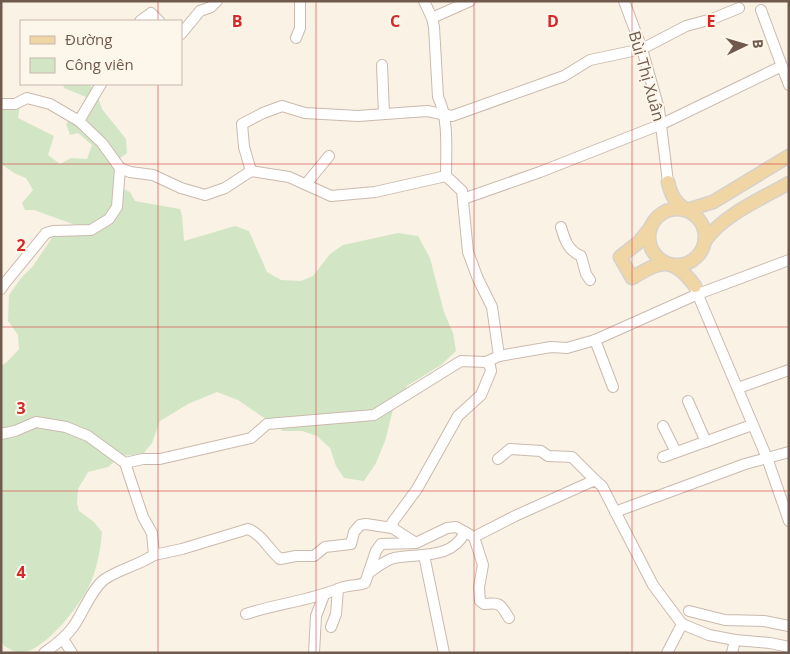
<svg xmlns="http://www.w3.org/2000/svg" width="790" height="654" font-family="'Open Sans',sans-serif">
<style>
.green{fill:#d2e6c6}
.lines{fill:none;stroke-linecap:round;stroke-linejoin:round}
.minor-casing{stroke:#cabaad;stroke-width:12}
.major-casing{stroke:#d7d1cd;stroke-width:15}
.minor{stroke:#fff;stroke-width:10}
.major{stroke:#f1d6a5;stroke-width:12}
.grid{fill:none;stroke:#d62828;stroke-width:1;stroke-opacity:0.55}
.labels{text-anchor:middle;stroke-width:4;stroke-linejoin:round;paint-order:stroke}
.street-label{font-size:16px;fill:#705a4d;stroke:#fdf6eb}
.grid-label{font-size:16px;text-anchor:middle;font-weight:bold;fill:#d62828;stroke:#fdf6eb;stroke-width:4;stroke-linejoin:round;paint-order:stroke}
</style>
<rect width="100%" height="100%" fill="#faf2e5"/>
<!-- green -->
<path class="green" d="M63 84H88L96 91 102 109 126 139 127 153 115 162 113 184 130 192 135 201 180 209 182 215 184 241 235 226 249 231 267 272 281 280 301 281 313 276 330 254 343 245 398 233 418 236 430 258 444 312 453 333 456 351 441 365 407 386 393 410 385 441 376 463 364 481 344 478 336 466 330 448 317 436 302 431H283L238 400 217 392 188 404 160 421 152 443 143 454 121 456 108 467 88 472 78 489 77 503 79 511 94 522 102 532C101 547 97 568 91 582 82 603 44 654 18 653 14 652 8 648 4 646L1 639V366L7 362 19 349 18 335 8 321 9 295 21 278 33 266 53 236 79 235 78 226 34 210H25L22 203 33 190 26 178 14 173 1 164V107L21 99 18 118 54 136 48 155 60 164 71 158 87 159 92 145 78 133 70 135 66 124 81 108 86 97 64 88Z"/>
<g class="lines">
<defs>
<g id="minor">
<path d="M424 1 432 18 434 27 438 97C449 118 446 152 446 176L462 191 468 252 478 279 492 307 499 356"/>
<path d="M624 1 642 49 659 109 668 182"/>
<path d="M761 10 789 85"/>
<path d="M432 18 470 1"/>
<path d="M140 21 151 13 159 21"/>
<path d="M181 34 200 11 211 7 217 1"/>
<path d="M296 38 300 28V1"/>
<path d="M382 65 384 114"/>
<path d="M1 104H15L27 98 50 104 79 121 102 143 120 168 130 172 153 175 181 188 205 195 225 188 251 171 289 177 331 196 375 192 446 176"/>
<path d="M79 121 101 84"/>
<path d="M251 171 244 147 242 124 263 113 282 106 305 113 358 116 427 111 452 116 564 76 590 60 642 49 686 26 712 19 739 8"/>
<path d="M306 184 329 156"/>
<path d="M463 199 540 172 662 124 782 66"/>
<path d="M561 227C565 241 568 250 581 256L586 274 590 280"/>
<path d="M695 288 767 458 789 521"/>
<path d="M1 289 5 283 46 233 53 231 91 230 109 219 117 207 120 168"/>
<path d="M595 340 613 387"/>
<path d="M738 388 789 370"/>
<path d="M688 401 706 442"/>
<path d="M663 426 676 452"/>
<path d="M1 434 15 431 36 422 66 427 88 436 125 463"/>
<path d="M663 457 752 425"/>
<path d="M498 459 510 449 541 451 548 456 572 457 595 480"/>
<path d="M125 463 143 459H160L251 438 267 424 374 415 461 361 486 362 499 356 551 347 567 348 595 340 698 294 789 260"/>
<path d="M615 512 745 464 789 452"/>
<path d="M474 537 483 565 479 587 480 601 484 604C501 602 500 604 509 618"/>
<path d="M416 543 394 529 392 523 417 489 458 416 481 395 491 371 490 366 486 362"/>
<path d="M154 555 182 549 248 529C262 534 269 550 280 559L296 556H314L325 547 351 544 354 532 360 525 366 524 392 528"/>
<path d="M424 555 444 653"/>
<path d="M370 572C377 567 386 560 394 558 419 553 452 560 465 532"/>
<path d="M689 611 725 620 764 621 789 626"/>
<path d="M246 614C276 604 308 601 338 589"/>
<path d="M331 627 336 614 338 589C346 585 356 586 365 583L376 551 381 544 416 543 447 528 456 527 474 537 515 516 595 480 602 486 653 585 682 624 709 635 735 640 770 643 789 647"/>
<path d="M63 639 72 653"/>
<path d="M44 653C54 646 65 638 73 627 82 615 92 588 105 579 120 569 139 565 154 555L152 533 143 517 125 463"/>
<path d="M314 653 316 616 324 595"/>
<path d="M667 653 682 624"/>
<path d="M732 653 735 640"/>
</g>
<g id="major">
<path d="M668 182C671 195 675 203 687 210L713 202 789 156"/>
<circle cx="677" cy="237" r="28"/>
<path d="M651 227 639 242 620 257 632 278C662 260 672 256 695 286"/>
<path d="M705 241C723 215 761 199 789 183"/>
</g>
</defs>
<!-- minor casing -->
<use href="#minor" class="minor-casing"/>
<!-- major casing -->
<use href="#major" class="major-casing"/>
<!-- minor -->
<use href="#minor" class="minor"/>
<!-- major -->
<use href="#major" class="major"/>
</g>
<!-- grid -->
<path class="grid" d="M158 1V21M316 1V653M474 1V653M632 1V653M158 84V653M1 164H789M1 327H789M1 491H789"/>
<g class="labels">
<!-- street labels -->
<g class="street-label">
<text transform="translate(647 76) rotate(74)" y="6">Bùi Thị Xuân</text>
</g>
</g>
<g class="grid-label">
<text x="237" y="27">B</text>
<text x="395" y="27">C</text>
<text x="553" y="27">D</text>
<text x="711" y="27">E</text>
<text x="21" y="251">2</text>
<text x="21" y="414">3</text>
<text x="21" y="578">4</text>
</g>
<!-- border -->
<rect width="790" height="654" fill="none" stroke="#705a4d" stroke-width="5"/>
<!-- legend -->
<rect x="20" y="20" width="162" height="65" fill="#fdf6eb" stroke="#c5b8ac"/>
<rect x="30" y="36" width="25" height="8" fill="#f1d6a5" stroke="#c5b8ac"/>
<text x="65" y="45" font-size="15" fill="#705a4d">Đường</text>
<rect x="30" y="58" width="25" height="15" fill="#d2e6c6" stroke="#c5b8ac"/>
<text x="65" y="70" font-size="15" fill="#705a4d">Công viên</text>
<!-- north arrow -->
<g transform="translate(745 45) rotate(85)" stroke="#fdf6eb" stroke-width="4" paint-order="stroke">
<path d="M0-4L9 19L0 12L-9 19Z" fill="#705a4d"/>
<text y="-8" font-size="14" font-weight="bold" text-anchor="middle" fill="#705a4d">B</text>
</g>
</svg>
